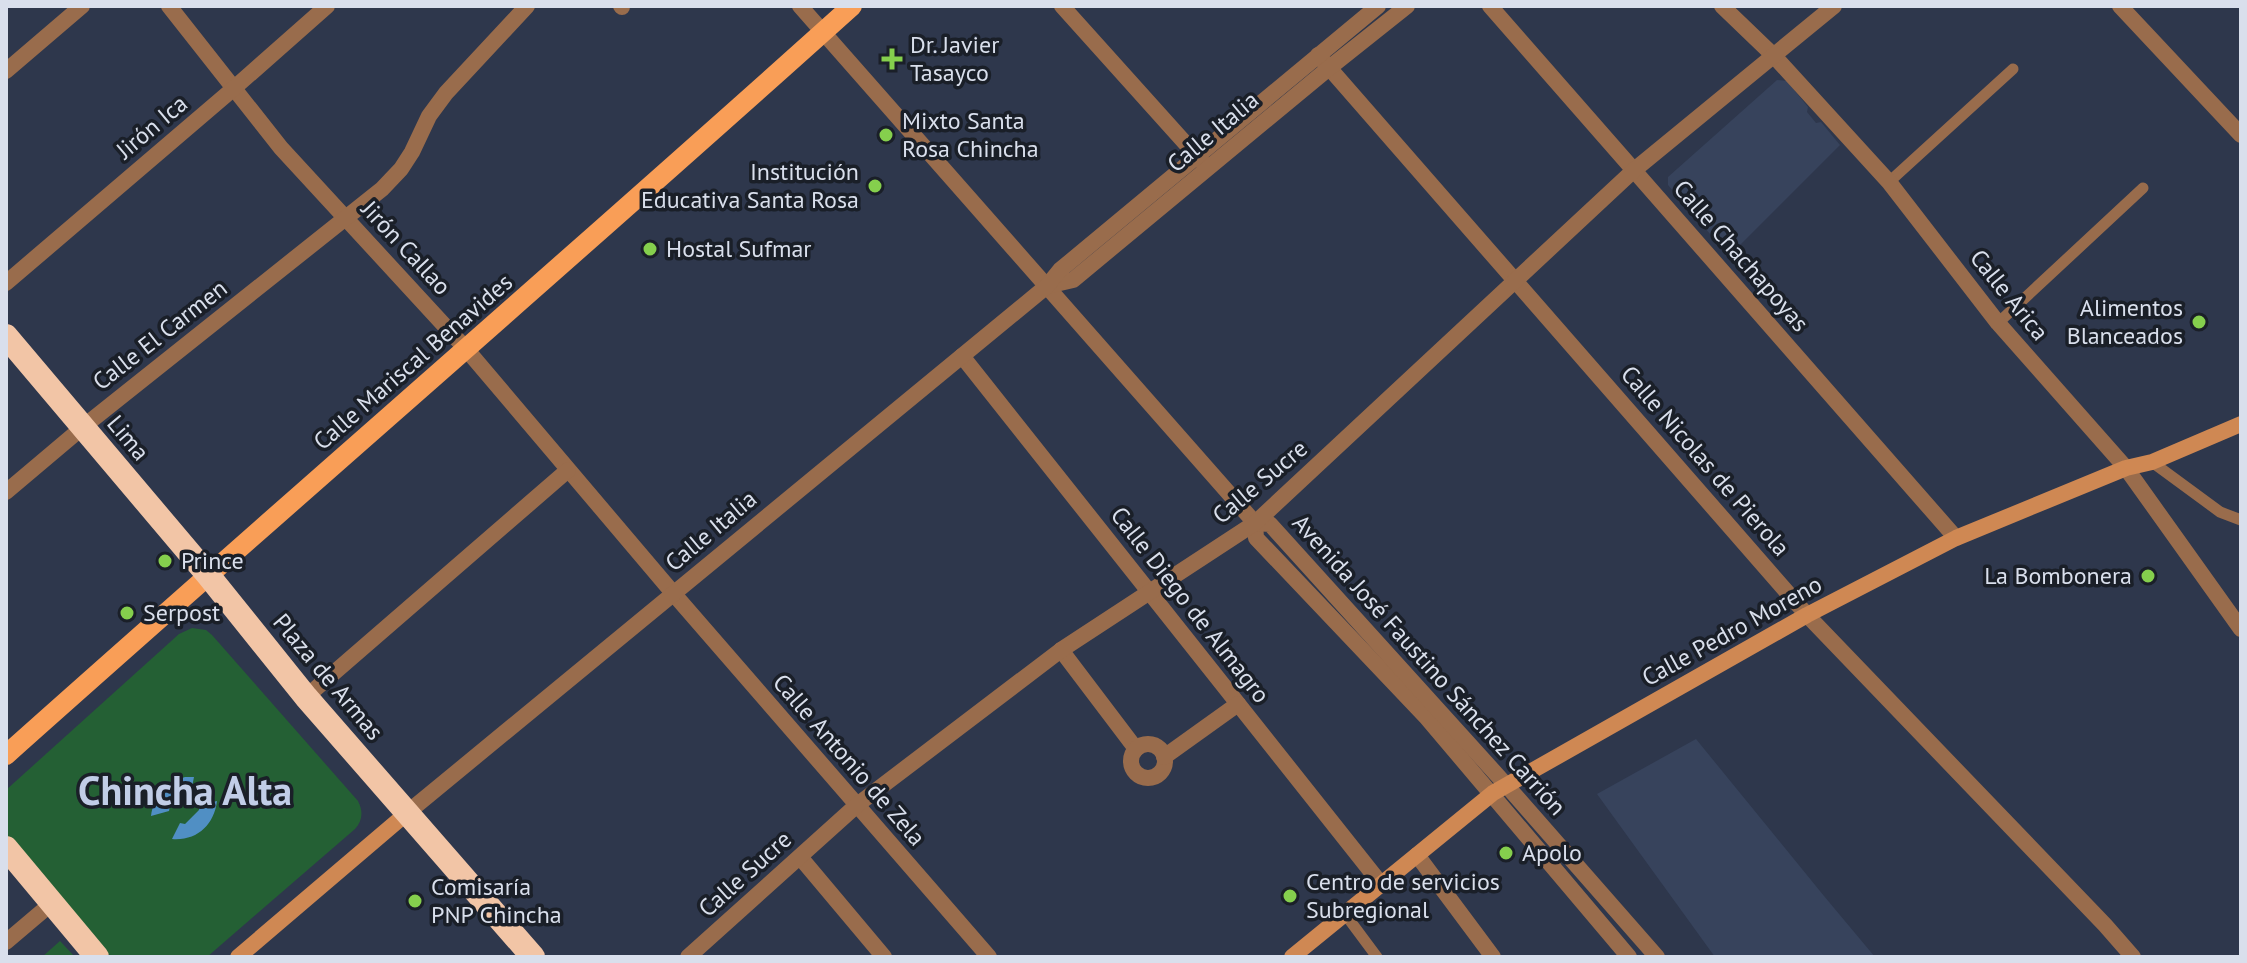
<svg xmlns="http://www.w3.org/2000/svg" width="2247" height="963" font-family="'PT Sans',sans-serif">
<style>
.built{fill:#37435c}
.green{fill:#246034}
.water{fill:#508fc4}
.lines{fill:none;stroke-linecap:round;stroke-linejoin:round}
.lane{stroke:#996c4c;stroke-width:11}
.street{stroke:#996c4c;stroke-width:16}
.secondary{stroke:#cf8853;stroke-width:16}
.primary{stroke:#f99e57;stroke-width:20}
.highway{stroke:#f2c5a6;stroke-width:24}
.poi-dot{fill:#85cf4d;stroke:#1a1f28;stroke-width:3}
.labels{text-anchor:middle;stroke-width:7;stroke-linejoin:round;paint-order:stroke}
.poi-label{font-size:24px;fill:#d9dfec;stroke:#1a1f28;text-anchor:start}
.street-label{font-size:24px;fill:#d9dfec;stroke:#1a1f28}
.town-label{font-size:40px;font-weight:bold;fill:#c1cde7;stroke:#1a1f28}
</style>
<rect width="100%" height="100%" fill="#2e374c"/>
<!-- built -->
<g class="built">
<path d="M1777 80 1787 81 1808 107 1807 112 1816 123 1821 122 1840 145 1729 256 1668 185V177Z"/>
<path d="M1696 739 1824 896 1875 957H1715L1597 794Z"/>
</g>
<!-- green -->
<g class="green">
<path d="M192 628 206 630 212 635 358 801C363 811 363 820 355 829L207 957H111L6 837V790L179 634Z"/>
<path d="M60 941 75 957H42Z"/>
</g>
<!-- water -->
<g class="water">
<path d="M185 777H194L191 792H185L170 806 169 811 151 816C154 796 165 783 185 777Z"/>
<path d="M217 801C214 825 197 841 172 839L180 823 185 824 199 810 200 805Z"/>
</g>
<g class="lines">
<!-- lane -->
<g class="lane">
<path d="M1889 182 2013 69"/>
<path d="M1998 323 2143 188"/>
<path d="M2152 462 2220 512 2241 520"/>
<path d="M1345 914 1377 957"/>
</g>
<!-- street -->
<g class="street">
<path d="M169 6 281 148 467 350 673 593 989 957"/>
<path d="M621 6 622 7"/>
<path d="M800 6 1255 523 1256 538 1427 718 1629 957"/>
<path d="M1062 6 1204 164"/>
<path d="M1490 6 1956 538"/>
<path d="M1722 6 1774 56 1889 182 1998 323 2126 468 2241 629"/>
<path d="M2120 6 2241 135"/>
<path d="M1318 55 1807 615 2105 925 2133 957"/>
<path d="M6 71 82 6"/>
<path d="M6 283 233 89 327 6"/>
<path d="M1047 286 1073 280 1329 68 1407 6"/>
<path d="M962 356 1381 884"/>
<path d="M6 492 83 427 382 189 401 169 412 152 429 116 446 93 527 6"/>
<path d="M1255 523 1270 524 1507 786 1657 957"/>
<path d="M1061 650 1136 749"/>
<path d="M306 697 568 470"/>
<circle cx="1148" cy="761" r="17"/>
<path d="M1164 757 1238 704"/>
<path d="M407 813 1047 286 1060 270 1378 6"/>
<path d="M1417 855 1493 957"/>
<path d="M800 857 884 957"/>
<path d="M6 942 52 903"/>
<path d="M688 957 857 805 1061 650 1255 523 1633 171 1834 6"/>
</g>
<!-- secondary -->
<g class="secondary">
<path d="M238 957 407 813"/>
<path d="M1292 957 1493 793 1807 615 1956 538 2126 468 2152 462 2241 424"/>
</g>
<!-- primary -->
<path class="primary" d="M6 755C287 504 572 258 852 6"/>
<!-- highway -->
<g class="highway">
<path d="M6 336 208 575 306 697 533 957"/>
<path d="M6 848 97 957"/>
</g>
</g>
<!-- markers -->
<g class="poi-dot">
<path d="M888 47h8v8h8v8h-8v8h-8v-8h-8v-8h8z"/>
<circle cx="886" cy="135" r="8"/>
<circle cx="875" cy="186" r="8"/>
<circle cx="650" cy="249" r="8"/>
<circle cx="2199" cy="322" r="8"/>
<circle cx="165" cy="561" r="8"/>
<circle cx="2148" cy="576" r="8"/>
<circle cx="127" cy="613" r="8"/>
<circle cx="1506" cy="853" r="8"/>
<circle cx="1290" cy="896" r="8"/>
<circle cx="415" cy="901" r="8"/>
</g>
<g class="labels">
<!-- poi labels -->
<g class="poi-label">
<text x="910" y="53">Dr. Javier<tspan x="910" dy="28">Tasayco</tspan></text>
<text x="902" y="129">Mixto Santa<tspan x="902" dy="28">Rosa Chincha</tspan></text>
<text x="859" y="180" text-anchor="end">Institución<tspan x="859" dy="28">Educativa Santa Rosa</tspan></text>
<text x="666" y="257">Hostal Sufmar</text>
<text x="2183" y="316" text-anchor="end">Alimentos<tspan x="2183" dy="28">Blanceados</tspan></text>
<text x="181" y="569">Prince</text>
<text x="2132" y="584" text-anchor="end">La Bombonera</text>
<text x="143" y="621">Serpost</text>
<text x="1522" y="861">Apolo</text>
<text x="1306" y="890">Centro de servicios<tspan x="1306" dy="28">Subregional</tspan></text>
<text x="431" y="895">Comisaría<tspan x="431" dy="28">PNP Chincha</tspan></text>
</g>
<!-- street labels -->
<g class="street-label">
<text transform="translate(152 127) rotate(-40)" y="8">Jirón Ica</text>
<text transform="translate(1213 132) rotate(-40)" y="8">Calle Italia</text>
<text transform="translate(406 248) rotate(47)" y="8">Jirón Callao</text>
<text transform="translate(1741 256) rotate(49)" y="8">Calle Chachapoyas</text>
<text transform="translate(2009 295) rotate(51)" y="8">Calle Arica</text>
<text transform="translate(160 335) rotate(-38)" y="8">Calle El Carmen</text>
<text transform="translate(413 362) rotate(-41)" y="8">Calle Mariscal Benavides</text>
<text transform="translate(128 438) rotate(50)" y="8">Lima</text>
<text transform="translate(1705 461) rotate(49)" y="8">Calle Nicolas de Pierola</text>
<text transform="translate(1260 482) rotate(-40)" y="8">Calle Sucre</text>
<text transform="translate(711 531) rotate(-40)" y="8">Calle Italia</text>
<text transform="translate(1190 605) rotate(52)" y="8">Calle Diego de Almagro</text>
<text transform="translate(1732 631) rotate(-29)" y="8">Calle Pedro Moreno</text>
<text transform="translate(1429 665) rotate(48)" y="8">Avenida José Faustino Sánchez Carrión</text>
<text transform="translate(328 677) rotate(50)" y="8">Plaza de Armas</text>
<text transform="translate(849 760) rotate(49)" y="8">Calle Antonio de Zela</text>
<text transform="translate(745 874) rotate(-42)" y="8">Calle Sucre</text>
</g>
<!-- town labels -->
<g class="town-label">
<text x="185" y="805">Chincha Alta</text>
</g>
</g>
<!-- border -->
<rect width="2247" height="963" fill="none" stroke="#d9dfec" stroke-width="16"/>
</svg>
